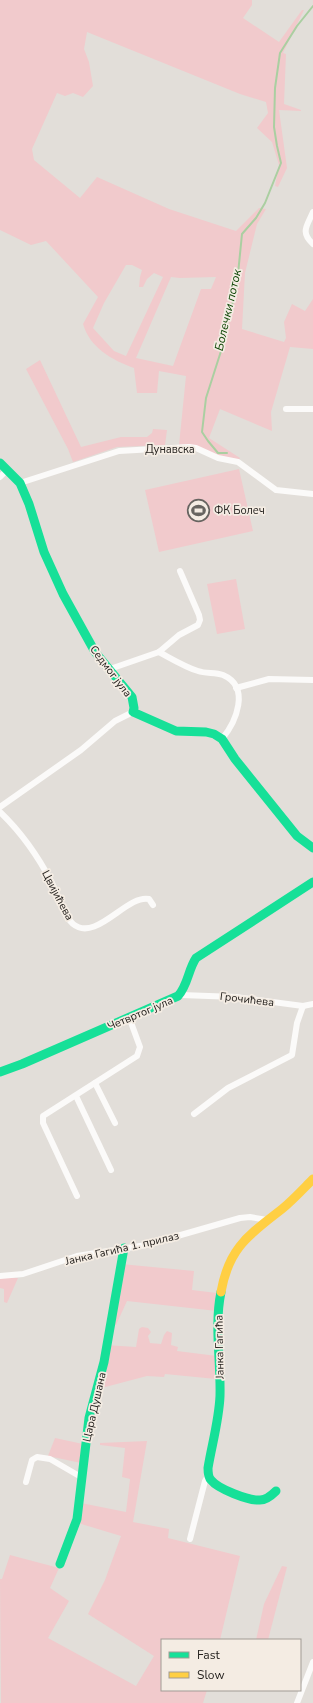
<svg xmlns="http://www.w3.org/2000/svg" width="313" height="1703" font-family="'Nunito Sans',sans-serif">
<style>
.green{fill:#f1cacc;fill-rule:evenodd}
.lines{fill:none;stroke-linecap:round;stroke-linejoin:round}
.stream{stroke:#aacfa1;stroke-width:2}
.street{stroke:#fbfaf9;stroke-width:6}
.fast{stroke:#16e098;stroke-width:9}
.slow{stroke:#ffcf43;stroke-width:9}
.labels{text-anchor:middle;stroke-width:3.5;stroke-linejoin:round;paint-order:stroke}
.street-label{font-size:11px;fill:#25221f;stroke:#f4ece3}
.poi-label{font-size:11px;fill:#25221f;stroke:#f4ece3;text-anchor:start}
.water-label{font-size:12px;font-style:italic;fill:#0e4605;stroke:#f4ece3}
</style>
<rect width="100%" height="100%" fill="#e2ded9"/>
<!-- green -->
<g class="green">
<path d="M0 0H252V5L243 18 279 42 302 10H304L283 53 286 54 284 104 301 110V111L279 110 287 168 278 187 275 186 279 165 272 142 257 128 268 113 266 102 240 94 87 32 84 49 89 62 93 86 83 97 73 93 65 96 57 93 32 149 34 160 80 198 97 177 169 209 236 231 259 208 266 209 257 224 245 273 242 329 284 342 286 338 284 322 292 304 305 311 313 299V349L290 347 271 412 272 431 220 409 209 438 240 458 238 461C230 459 221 458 214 455 198 448 198 443 179 445L186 376 159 371 157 393H137L134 368C112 360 90 348 83 324L98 297 46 241 31 245 0 230ZM126 265H132L142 270 140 277 139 287H143L147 279 154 273 163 277 126 356 114 351 93 328 104 303ZM171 277 180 278 216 277 211 289H201L173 366 136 358Z"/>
<path d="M40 360 81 447 121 437H147L152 433 153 429 167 430 165 445 117 447 73 462 68 449 26 369Z"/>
<path d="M239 469 253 531 159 552 145 490Z"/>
<path d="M236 579 245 629 217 634 207 584Z"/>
<path d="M121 1264 194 1271 192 1290 217 1293V1311L127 1301 116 1325 109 1324Z"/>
<path d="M0 1277 18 1278 7 1303 4 1302V1289L0 1288Z"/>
<path d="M142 1327 148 1328 151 1332 148 1336 150 1343 161 1344 164 1335 167 1331 172 1333 171 1345 178 1347 177 1351 217 1356 216 1379 165 1374 164 1377 147 1376 94 1390 105 1345 136 1347 139 1329Z"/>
<path d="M55 1438 83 1444 81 1463 48 1456Z"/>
<path d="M147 1441 133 1522 169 1529 168 1538 240 1556 220 1640H162V1690H207L203 1703H1L0 1579H2L10 1555 59 1568 50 1588 69 1601 48 1638 136 1686 154 1656 88 1614 105 1580 121 1536 78 1523 81 1503 126 1512 130 1479 122 1477 125 1448 100 1445V1443Z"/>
<path d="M282 1566 287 1567 268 1640H256L264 1604Z"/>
</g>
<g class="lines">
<!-- stream -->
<path class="stream" d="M227 453H218L208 441 202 432 206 398 222 348 237 284 242 234 256 218 265 203 281 163 277 146 274 127 275 88 280 53 297 26 313 6"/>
<!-- street -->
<g class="street">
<path d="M313 212C307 226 300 232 313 244"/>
<path d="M286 409H313"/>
<path d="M0 477 7 470"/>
<path d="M20 483 119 451 189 447 196 448 218 458 238 462 276 490 313 494"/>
<path d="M159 652C172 659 185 667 198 671 206 674 215 672 223 675 251 687 236 722 222 739"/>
<path d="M110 669 159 652 179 635 198 625 200 620 199 615 180 571"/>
<path d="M236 688 269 679 313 680"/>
<path d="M0 807 81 750 115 721 133 712"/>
<path d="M0 812C21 832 39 858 52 883 58 896 62 914 73 924 96 943 127 894 149 899L153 905"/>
<path d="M181 995 236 997 303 1006 313 1004"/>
<path d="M95 1083 115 1123"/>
<path d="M76 1096 111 1170"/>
<path d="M194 1114 228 1088 292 1055 297 1023 303 1006"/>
<path d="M77 1196 43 1123V1116L137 1056 140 1047 129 1017"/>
<path d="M0 1276 23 1274 77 1256 146 1245 240 1218 250 1217 267 1220"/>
<path d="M26 1482 32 1460 37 1457 50 1459 81 1477"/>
<path d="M190 1539 205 1481 208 1476"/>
<path d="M297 1703 313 1662"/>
</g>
<!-- fast -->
<g class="fast">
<path d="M0 463 20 483 29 504 44 552 63 594 95 652 132 697 134 708 133 712 176 731 206 732 214 734 222 739 235 759 297 836 313 848"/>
<path d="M0 1072 22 1064 178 996C188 985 188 970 196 958L313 882"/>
<path d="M221 1292C214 1326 221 1361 220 1396 219 1420 212 1444 208 1468 208 1472 208 1477 211 1480 218 1489 249 1501 260 1500 266 1500 272 1495 276 1491"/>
<path d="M60 1564 77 1519 89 1418 104 1362 124 1248"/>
</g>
<!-- slow -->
<path class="slow" d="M221 1292C229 1247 249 1235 282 1209 293 1200 303 1189 313 1179"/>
</g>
<!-- icons -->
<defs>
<symbol id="stadium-ring" viewBox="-11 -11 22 22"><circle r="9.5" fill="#f4ece3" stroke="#676460" stroke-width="1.5"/><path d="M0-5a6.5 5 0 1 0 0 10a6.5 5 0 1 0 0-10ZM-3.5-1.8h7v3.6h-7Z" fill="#676460"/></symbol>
</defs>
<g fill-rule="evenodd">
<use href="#stadium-ring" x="186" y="498" width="25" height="25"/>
</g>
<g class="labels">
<!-- street labels -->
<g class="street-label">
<text x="170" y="453">Дунавска</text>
<text transform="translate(111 671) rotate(53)" y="4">Седмог јула</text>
<text transform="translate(58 895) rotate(62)" y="4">Цвијићева</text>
<text transform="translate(247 999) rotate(7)" y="4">Грочићева</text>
<text transform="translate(140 1013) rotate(-23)" y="4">Четвртог јула</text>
<text transform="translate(122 1248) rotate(-13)" y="4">Јанка Гагића 1. прилаз</text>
<text transform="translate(219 1347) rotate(-91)" y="4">Јанка Гагића</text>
<text transform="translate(94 1407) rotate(-77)" y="4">Цара Душана</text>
</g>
<!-- poi labels -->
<g class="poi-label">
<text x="214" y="514">ФК Болеч</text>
</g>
<!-- water labels -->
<g class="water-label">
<text transform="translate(228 310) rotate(-77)" y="4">Болечки поток</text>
</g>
</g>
<!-- legend -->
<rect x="161" y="1639" width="140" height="52" fill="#f4ece3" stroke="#a19b95"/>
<rect x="169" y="1652" width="20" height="6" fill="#16e098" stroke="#a19b95"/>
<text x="197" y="1659" font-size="12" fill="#25221f">Fast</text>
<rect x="169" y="1672" width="20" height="6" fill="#ffcf43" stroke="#a19b95"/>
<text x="197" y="1679" font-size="12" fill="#25221f">Slow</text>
</svg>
